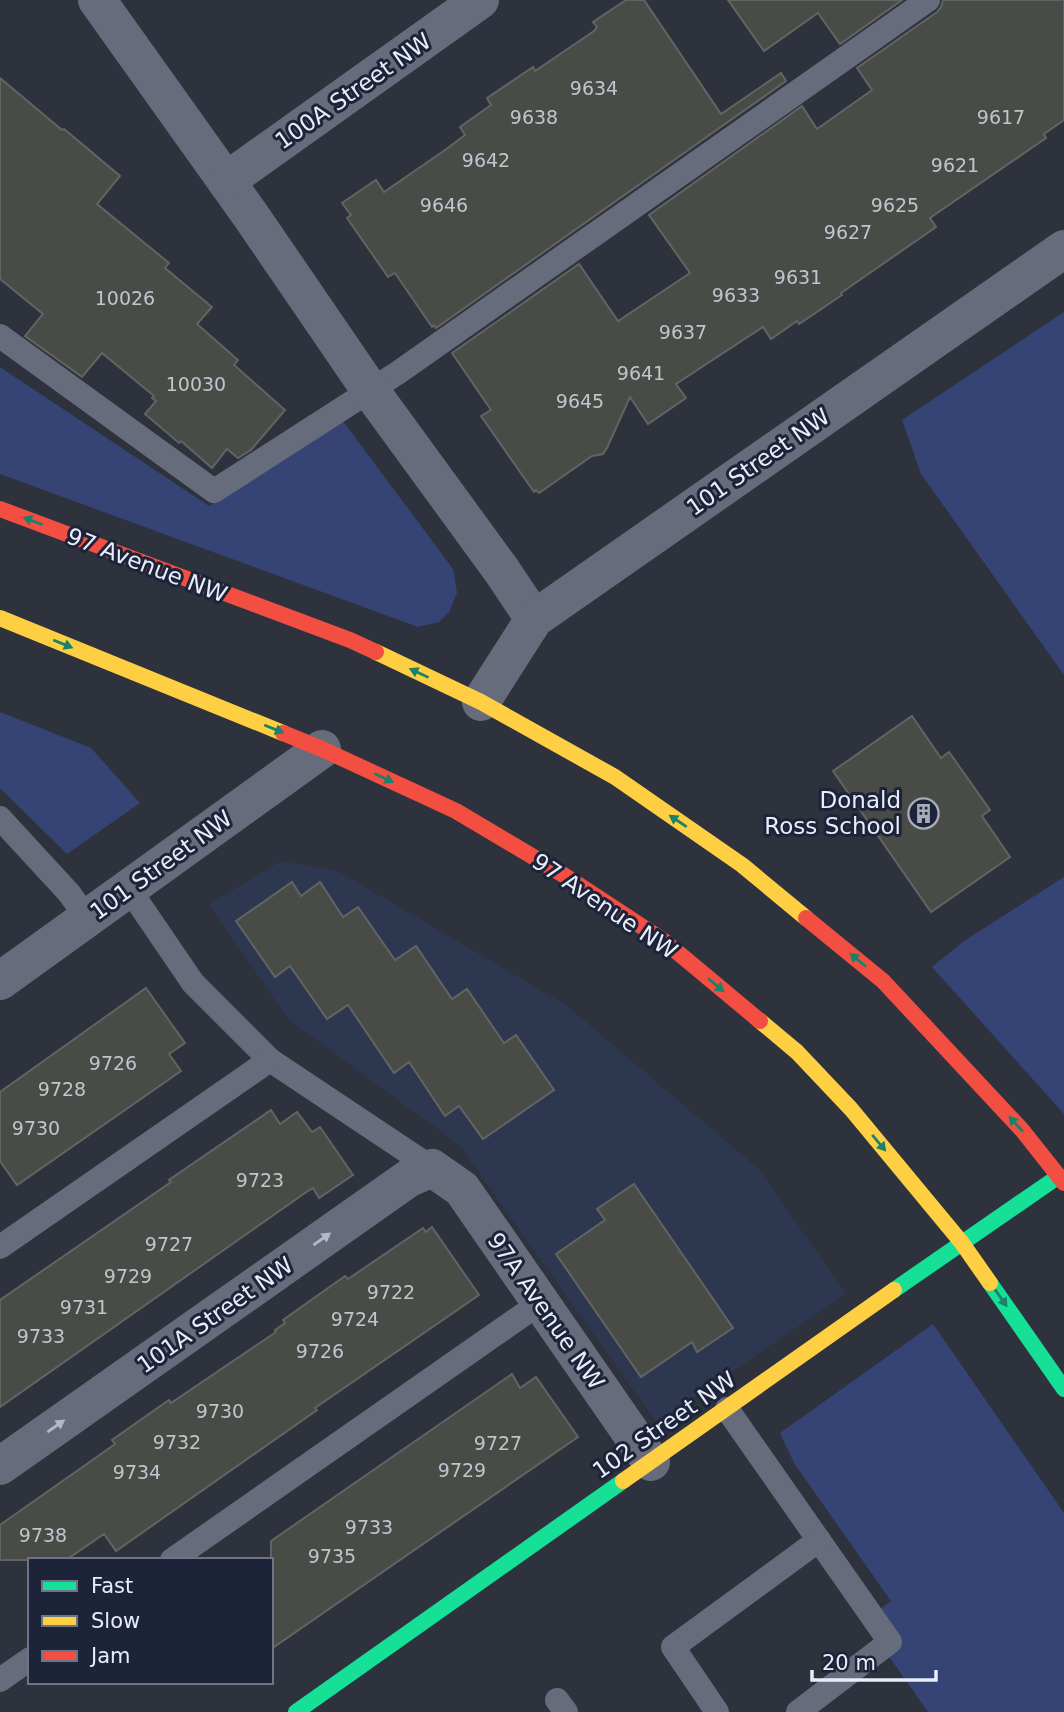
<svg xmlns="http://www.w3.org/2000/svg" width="1064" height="1712" font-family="'DejaVu Sans',sans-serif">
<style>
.built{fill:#2e3750}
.green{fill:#354475}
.building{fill:#494c46;stroke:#626464;stroke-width:2}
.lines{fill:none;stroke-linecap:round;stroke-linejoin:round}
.lane{stroke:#666c7b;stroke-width:24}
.street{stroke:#666c7b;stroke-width:38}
.fast{stroke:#16e098;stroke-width:16}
.slow{stroke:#ffcf43;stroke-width:16}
.jam{stroke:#f24e42;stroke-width:16}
.oneway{fill:#1a8268}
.oneway2{fill:#b4b9c8}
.labels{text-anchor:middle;stroke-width:6;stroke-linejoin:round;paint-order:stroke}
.number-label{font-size:19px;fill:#c0c5ce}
.street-label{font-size:23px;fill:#e8edfb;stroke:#1d2439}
.poi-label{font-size:23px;fill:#e8edfb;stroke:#1d2439;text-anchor:end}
</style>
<rect width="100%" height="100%" fill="#2d323d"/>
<!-- built -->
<path class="built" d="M281 861 338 871 566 1005 760 1170 846 1294 657 1423 459 1145 288 1019 209 904Z"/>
<!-- green -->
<g class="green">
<path d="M1064 312V675L921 474 902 420Z"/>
<path d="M0 367 209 506 343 421 453 569 457 593 449 612 439 622 418 627 0 474Z"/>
<path d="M0 712 91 748 140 803 67 854 0 788Z"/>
<path d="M1064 877V1114L932 967 964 941Z"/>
<path d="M933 1324 1064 1513V1712H928L864 1621 891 1601 794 1463 780 1433Z"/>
</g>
<!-- building -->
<g class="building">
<path d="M626 0H644L721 114 781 73 786 81 436 328 434 325 432 327 395 273 388 277 347 218 351 215 342 203 376 180 384 192 445 150 465 135 460 127 491 105 487 98 533 67 535 71 594 31 597 27 593 22Z"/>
<path d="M728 0H902L840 44 818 13 764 51Z"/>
<path d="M943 0H1064V120L1044 134 1046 138 930 218 936 227 841 293 842 295 799 324 797 321 771 339 763 327 676 384 686 398 648 424 630 397 607 448 603 454 592 456 539 493 536 490 534 492 481 416 491 410 452 353 579 264 618 321 690 273 649 215 802 106 817 129 872 90 857 68 937 12 941 7Z"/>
<path d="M0 78 62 130 64 129 120 176 97 204 169 263 165 268 212 307 197 324 238 360 234 365 285 410 251 450 238 458 227 449 212 468 181 441 179 443 145 414 156 401 152 398 154 396 102 353 82 377 25 336 43 314 0 279Z"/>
<path d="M912 716 941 758 949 752 990 810 982 816 1010 857 931 912 833 771Z"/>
<path d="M292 882 301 896 320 882 343 917 358 907 395 960 416 946 452 999 467 989 504 1043 516 1035 554 1090 483 1139 459 1106 445 1116 409 1062 394 1073 348 1005 327 1019 290 966 275 977 236 921Z"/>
<path d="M146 988 185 1043 169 1054 181 1071 17 1185 0 1161V1092Z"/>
<path d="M271 1110 280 1124 297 1112 312 1132 320 1127 353 1175 319 1198 313 1188 305 1193 0 1407V1300L171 1182 169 1180Z"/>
<path d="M634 1184 733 1328 697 1352 692 1342 641 1377 556 1254 605 1220 597 1209Z"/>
<path d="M432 1227 479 1295 315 1408 317 1410 116 1551 104 1534 66 1560H0V1525L101 1454 115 1444 112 1440 169 1400 171 1403 276 1332 275 1330 285 1323 283 1320 345 1276 348 1279 423 1228 426 1232Z"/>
<path d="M512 1374 520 1388 536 1377 578 1437 271 1649V1541Z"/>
</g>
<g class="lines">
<!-- lane -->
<g class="lane">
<path d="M0 336 214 491 399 372 928 0"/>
<path d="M0 818 69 893 87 918"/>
<path d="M129 889 193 983 270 1060 432 1168"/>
<path d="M0 1247 270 1060"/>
<path d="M727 1409 890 1642 798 1712"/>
<path d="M172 1560 540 1303"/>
<path d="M0 1680 30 1659"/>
<path d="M557 1700 566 1712"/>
<path d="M717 1712 673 1647 819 1540"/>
</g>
<!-- street -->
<g class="street">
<path d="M97 0 251 216 370 390 502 571 534 619"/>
<path d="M226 181 480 0"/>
<path d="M481 702 534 619 1064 249"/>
<path d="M0 981 322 749"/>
<path d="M0 1466 409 1178 432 1168 462 1189 651 1462"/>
</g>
<!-- fast -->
<g class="fast">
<path d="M990 1283 1064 1389"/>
<path d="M894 1290 1059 1176"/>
<path d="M296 1712 623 1481"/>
</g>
<!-- slow -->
<g class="slow">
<path d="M0 618 283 733"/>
<path d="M376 652 481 702 615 777 742 865 806 918"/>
<path d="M760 1021 797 1052 851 1109 962 1243 990 1283"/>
<path d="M623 1481 894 1290"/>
</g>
<!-- jam -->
<g class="jam">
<path d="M0 509 350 640 376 652"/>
<path d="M283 733 322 749 456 811 562 874 664 941 760 1021"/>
<path d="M806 918 883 981 1022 1130 1064 1183"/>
</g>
</g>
<!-- one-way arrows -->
<defs><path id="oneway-solid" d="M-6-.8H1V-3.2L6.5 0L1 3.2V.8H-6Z" transform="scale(1.75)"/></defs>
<g class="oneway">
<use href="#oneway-solid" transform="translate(33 521) rotate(-159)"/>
<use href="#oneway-solid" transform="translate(63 644) rotate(22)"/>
<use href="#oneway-solid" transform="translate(419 673) rotate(-155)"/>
<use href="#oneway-solid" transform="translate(274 729) rotate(22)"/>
<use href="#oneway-solid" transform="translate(384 778) rotate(25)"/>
<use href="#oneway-solid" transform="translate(678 821) rotate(-146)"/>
<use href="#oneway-solid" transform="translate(858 960) rotate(-140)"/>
<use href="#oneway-solid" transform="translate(716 985) rotate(40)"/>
<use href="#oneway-solid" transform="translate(1016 1124) rotate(-132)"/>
<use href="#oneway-solid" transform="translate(879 1143) rotate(50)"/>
<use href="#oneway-solid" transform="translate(1001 1298) rotate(55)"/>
</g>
<g class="oneway2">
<use href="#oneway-solid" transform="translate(322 1239) rotate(-35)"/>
<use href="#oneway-solid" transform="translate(56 1426) rotate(-35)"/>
</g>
<!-- icons -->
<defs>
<symbol id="building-ring" viewBox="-11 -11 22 22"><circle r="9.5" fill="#1d2439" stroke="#a7acb8" stroke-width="1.5"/><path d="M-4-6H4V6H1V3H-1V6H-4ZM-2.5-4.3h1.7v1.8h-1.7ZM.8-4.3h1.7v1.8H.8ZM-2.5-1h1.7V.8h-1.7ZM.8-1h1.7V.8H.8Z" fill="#a7acb8"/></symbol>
</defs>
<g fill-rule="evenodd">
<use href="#building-ring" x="906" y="796" width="35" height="35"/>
</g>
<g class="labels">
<!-- number labels -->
<g class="number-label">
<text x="594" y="95">9634</text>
<text x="534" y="124">9638</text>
<text x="1001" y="124">9617</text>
<text x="486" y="167">9642</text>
<text x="955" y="172">9621</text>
<text x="444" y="212">9646</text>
<text x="895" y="212">9625</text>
<text x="848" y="239">9627</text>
<text x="798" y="284">9631</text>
<text x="736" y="302">9633</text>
<text x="125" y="305">10026</text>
<text x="683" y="339">9637</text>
<text x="641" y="380">9641</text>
<text x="196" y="391">10030</text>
<text x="580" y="408">9645</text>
<text x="113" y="1070">9726</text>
<text x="62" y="1096">9728</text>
<text x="36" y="1135">9730</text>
<text x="260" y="1187">9723</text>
<text x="169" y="1251">9727</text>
<text x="128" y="1283">9729</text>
<text x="391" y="1299">9722</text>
<text x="84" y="1314">9731</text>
<text x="355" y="1326">9724</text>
<text x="41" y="1343">9733</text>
<text x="320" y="1358">9726</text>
<text x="220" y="1418">9730</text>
<text x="177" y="1449">9732</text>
<text x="498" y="1450">9727</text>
<text x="462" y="1477">9729</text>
<text x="137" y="1479">9734</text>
<text x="369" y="1534">9733</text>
<text x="43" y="1542">9738</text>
<text x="332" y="1563">9735</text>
</g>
<!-- street labels -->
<g class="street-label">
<text transform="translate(353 91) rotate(-35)" y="8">100A Street NW</text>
<text transform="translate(758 462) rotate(-35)" y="8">101 Street NW</text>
<text transform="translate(147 565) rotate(21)" y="8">97 Avenue NW</text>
<text transform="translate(161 865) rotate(-36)" y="8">101 Street NW</text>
<text transform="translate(605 906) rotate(34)" y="8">97 Avenue NW</text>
<text transform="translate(546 1311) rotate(55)" y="8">97A Avenue NW</text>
<text transform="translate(215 1315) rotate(-35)" y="8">101A Street NW</text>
<text transform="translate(664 1425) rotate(-35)" y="8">102 Street NW</text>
</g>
<!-- poi labels -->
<g class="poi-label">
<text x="901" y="808">Donald<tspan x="901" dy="26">Ross School</tspan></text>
</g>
</g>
<!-- legend -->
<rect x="28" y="1558" width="245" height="126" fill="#1d2439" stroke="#6e7487" stroke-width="2"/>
<rect x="42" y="1581" width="35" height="10" fill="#16e098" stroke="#6e7487" stroke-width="2"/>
<text x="91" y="1593" font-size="21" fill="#e8edfb">Fast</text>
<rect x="42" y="1616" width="35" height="10" fill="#ffcf43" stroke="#6e7487" stroke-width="2"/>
<text x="91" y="1628" font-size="21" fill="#e8edfb">Slow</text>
<rect x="42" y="1651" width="35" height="10" fill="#f24e42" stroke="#6e7487" stroke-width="2"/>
<text x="91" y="1663" font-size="21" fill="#e8edfb">Jam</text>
<!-- scale -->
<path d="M812 1670v10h124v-10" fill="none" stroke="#e8edfb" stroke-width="3.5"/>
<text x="822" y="1670" font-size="21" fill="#e8edfb" stroke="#1d2439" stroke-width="5" paint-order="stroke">20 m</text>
</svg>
